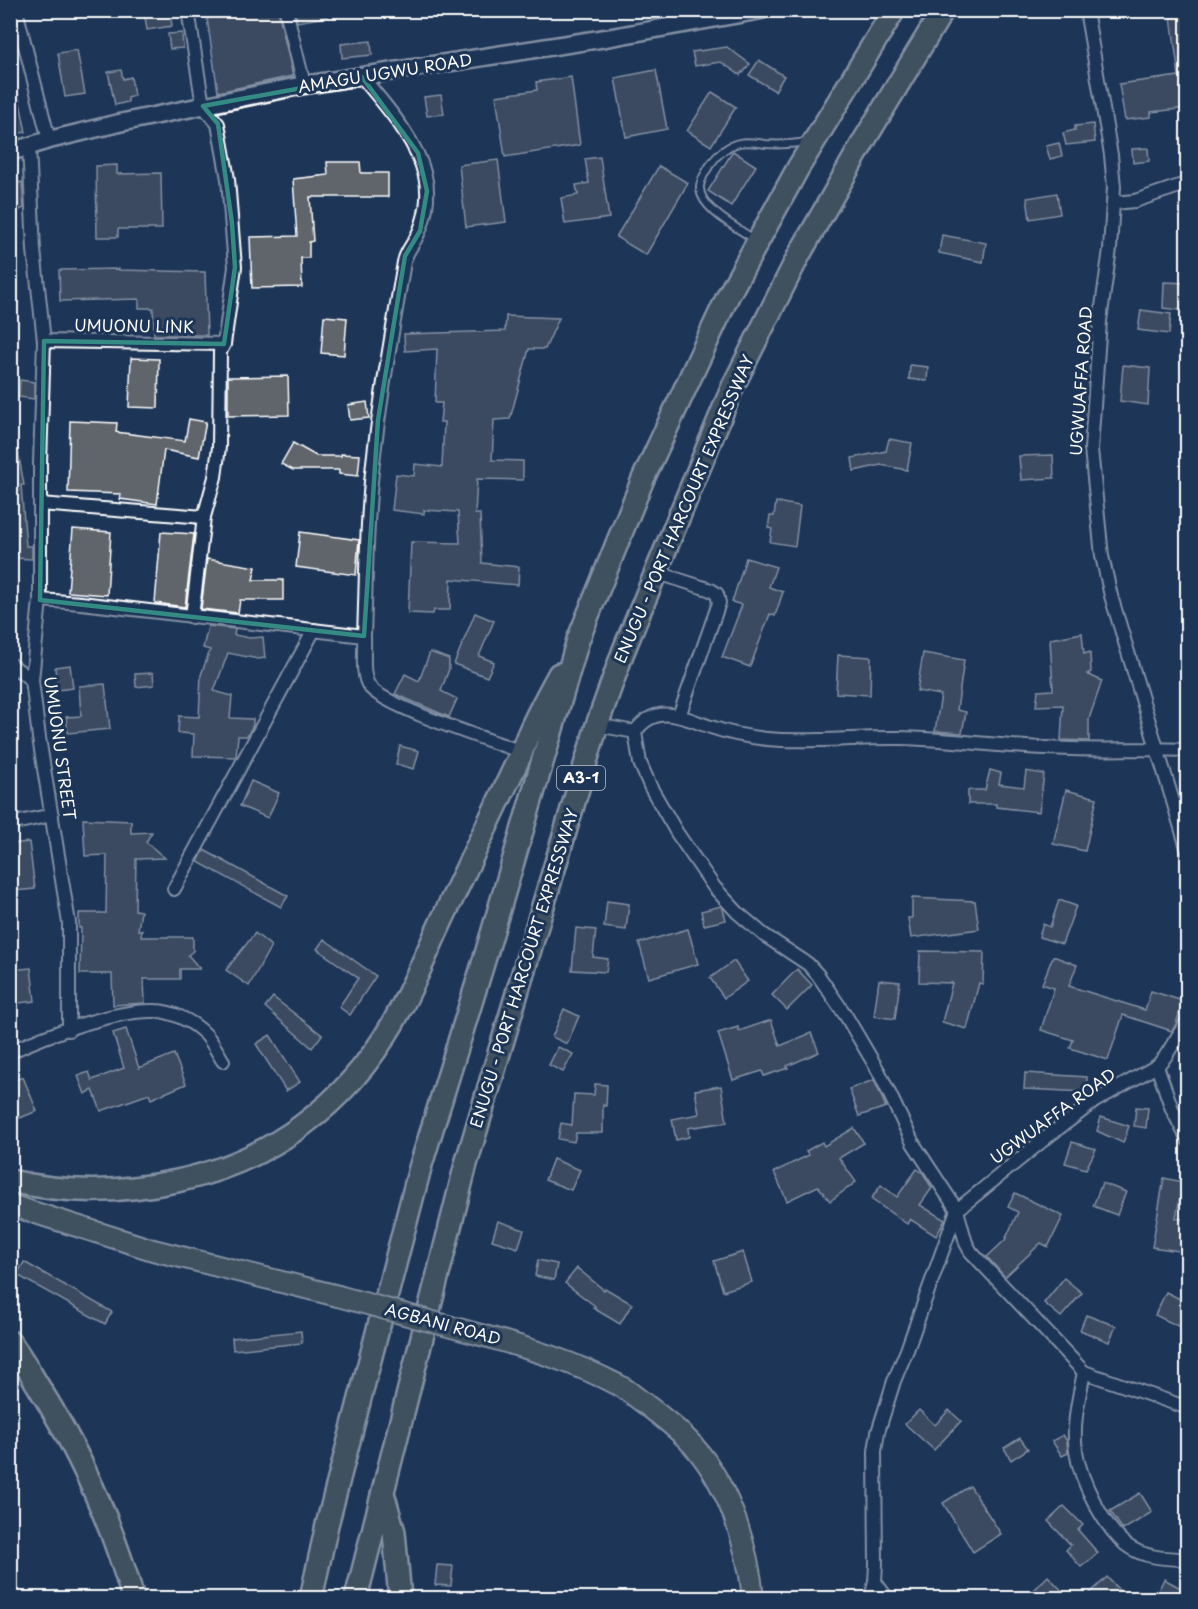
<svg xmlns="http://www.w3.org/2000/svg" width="1198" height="1609" font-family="'Playpen Sans',sans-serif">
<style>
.building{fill:#5f656b;stroke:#fff;stroke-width:1.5}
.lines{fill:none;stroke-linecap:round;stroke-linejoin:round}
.service-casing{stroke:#fff;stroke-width:10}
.minor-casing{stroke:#fff;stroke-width:16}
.tertiary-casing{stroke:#fff;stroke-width:21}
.primary-casing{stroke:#fff;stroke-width:24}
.trunk-casing{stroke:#fff;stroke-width:26}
.service{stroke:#1d3557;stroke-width:6}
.minor{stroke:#1d3557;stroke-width:12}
.tertiary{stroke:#1d3557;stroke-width:16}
.primary{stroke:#687266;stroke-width:20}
.trunk{stroke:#687266;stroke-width:21}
.primary-bridge-casing{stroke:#fff;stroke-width:24;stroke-linecap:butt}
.primary-bridge{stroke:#687266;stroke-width:20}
.marked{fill:none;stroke:#338b84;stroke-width:4.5;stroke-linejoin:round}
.labels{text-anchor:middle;stroke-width:6;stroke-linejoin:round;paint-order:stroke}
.shield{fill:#1d3557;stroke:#bbc2cd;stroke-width:1.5}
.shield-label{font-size:15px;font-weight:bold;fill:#fff}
.street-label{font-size:16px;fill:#fff;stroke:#1d3557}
</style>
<rect width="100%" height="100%" fill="#1d3557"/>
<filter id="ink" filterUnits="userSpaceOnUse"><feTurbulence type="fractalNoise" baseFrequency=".0167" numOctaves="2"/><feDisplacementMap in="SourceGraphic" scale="12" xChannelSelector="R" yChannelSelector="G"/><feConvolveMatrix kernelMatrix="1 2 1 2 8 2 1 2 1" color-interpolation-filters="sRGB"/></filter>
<g filter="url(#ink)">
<!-- building -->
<g class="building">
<path d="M144 10H170L172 26 147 30Z"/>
<path d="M210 10H278L293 76 218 92 207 18H211Z"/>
<path d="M295 10H326L327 17 297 22Z"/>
<path d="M1170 10H1188V108L1151 112V117L1125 120 1119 84 1179 76Z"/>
<path d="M182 33 183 48 170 49 168 34Z"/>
<path d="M371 41 372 55 342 58 341 44Z"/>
<path d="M727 47 750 64 743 73 742 72 740 75 721 62 695 66 692 52Z"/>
<path d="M77 50 85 94 65 97 58 53Z"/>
<path d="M759 60 784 76 775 91 749 75Z"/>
<path d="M121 70 123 79 131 77 134 96 128 98V102L115 105 108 72Z"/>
<path d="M656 70 667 129 626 137 615 78Z"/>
<path d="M571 77 580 145 505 157 496 96 537 90 536 82Z"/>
<path d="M16 83 26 132 10 135V84Z"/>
<path d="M712 92 736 107 711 146 687 131Z"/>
<path d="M441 95 444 114 427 116 424 97Z"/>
<path d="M1093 124 1095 142 1066 145 1063 133 1075 130V126Z"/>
<path d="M1059 143 1062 156 1050 159 1046 146Z"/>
<path d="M1148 148 1149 161 1133 163 1132 149Z"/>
<path d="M733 151 756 166 731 206 708 191Z"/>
<path d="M600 157 609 218 565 224 561 198 578 195 576 185 589 183 585 159Z"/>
<path d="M498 160 506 222 466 227 459 165Z"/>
<path d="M327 162H360L361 173H388V197H310L313 241 309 242V258H301L302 287 252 288 250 237 297 236 293 179 328 175Z"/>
<path d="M117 165V174L161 173 162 229H118V237H97L96 166Z"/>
<path d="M659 166 688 183 646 255 616 237Z"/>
<path d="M22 182 24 208 10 214V185Z"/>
<path d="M1057 193 1060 214 1030 219 1027 198Z"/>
<path d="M942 235 986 243 983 262 939 253Z"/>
<path d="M119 269V270L205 272 207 335H154L153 308H139V299L60 301 59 270Z"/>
<path d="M1164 282 1188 283V311L1163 308Z"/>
<path d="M1141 310 1171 314 1169 334 1138 330Z"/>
<path d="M324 316 347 318 344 355 321 353Z"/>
<path d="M506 316 559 318 545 349H529L510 419 494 420 492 460 523 461V480L477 479 475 514H480L482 563 519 567 518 585 451 579 450 610H434L433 614 408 613 411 542 460 543 458 512 424 510V514L392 510 396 474 414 476 415 464 442 467 444 422H440L442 403H435L437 349 405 351 404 334 505 331Z"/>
<path d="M131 358 159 359 158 408 129 407Z"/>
<path d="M910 365 928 367 927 381 909 379Z"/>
<path d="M1123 365 1150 368 1148 405 1120 401Z"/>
<path d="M288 376 289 415 228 416V377Z"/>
<path d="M20 380 34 382V399L19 397Z"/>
<path d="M367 402 369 418 350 420 348 405Z"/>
<path d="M189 419 206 422 199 457 164 450 157 504 120 499 121 494 68 492 70 421 117 423 116 432 185 441Z"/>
<path d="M889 439 912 443 907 470 881 465 854 471 852 458 886 451Z"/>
<path d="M293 443 316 456H341V454L360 455 358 476 339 474V470H293L281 464Z"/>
<path d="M17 446 24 485H21L26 546H32V559L13 558 14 531 10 532V447Z"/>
<path d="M1053 455 1054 478 1021 480 1019 456Z"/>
<path d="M776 502 800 506 795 546 770 542 772 529 768 528 770 516H774Z"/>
<path d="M73 529 111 532 107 595 68 592Z"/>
<path d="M161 532 194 534 185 607 155 603Z"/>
<path d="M300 532 359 540 356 575 296 567Z"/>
<path d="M746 558 776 567 769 587 783 592 775 616 770 614 750 667 722 657 742 605 732 602Z"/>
<path d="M207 559 256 567 253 580H283V600H240L238 613 201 609Z"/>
<path d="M475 613 494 621 479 656 494 662 487 677 454 664Z"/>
<path d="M208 626 235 629 234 635 250 638 263 637 265 658 258 659 228 653 214 691 232 696 230 718 253 719V725L247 736H238L236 757 193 756 194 734 178 733 179 716 199 717 201 675 210 650 203 648Z"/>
<path d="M1082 633 1084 654 1090 652 1091 672 1087 674 1102 681 1089 719V741L1061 740 1063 705 1036 706 1038 691 1053 690 1050 639Z"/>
<path d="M430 652 449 659V669L441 691 457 699 449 717 395 694 405 674 419 681Z"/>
<path d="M923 653 964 660 957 710 966 712 962 733 935 731 941 695 917 691Z"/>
<path d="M838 655 871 657 870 695 836 693Z"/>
<path d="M70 665 73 688 57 690 55 667Z"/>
<path d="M153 673 154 685 136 687 135 674Z"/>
<path d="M105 684 110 729 68 733 66 717 81 716 79 686Z"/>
<path d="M400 746 419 751 414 769 396 764Z"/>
<path d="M990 770 1001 773 999 784 1024 787 1026 771 1044 774 1039 812 996 807V804H968V790H985Z"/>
<path d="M251 781 279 793 268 818 240 806Z"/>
<path d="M1066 790 1097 798 1085 851 1053 844Z"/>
<path d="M83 819 131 821V833L152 832 146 842 165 858 136 859 135 910 141 911 138 930H142L141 937H193V951L188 955 200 969H180V979H144L145 1003 113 1005 112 974H80L81 928H79V913H106L107 855 85 856Z"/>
<path d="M29 842 35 889 14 891 10 844Z"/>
<path d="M204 850 288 896 281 907 198 862Z"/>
<path d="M912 898 975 901 979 929 911 938 908 918H912Z"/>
<path d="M1059 900 1076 906 1062 944 1039 937 1043 924 1050 927Z"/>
<path d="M607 901 629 904 626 930 604 927Z"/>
<path d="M721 906 723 909 726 920 704 925 701 911Z"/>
<path d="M576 928 596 930 593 957 608 959 606 972 572 970Z"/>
<path d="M688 929 698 964 649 978 639 943Z"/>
<path d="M255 933 271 946 249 986 226 970Z"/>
<path d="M324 939 376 976 350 1015 339 1007 358 978 317 949Z"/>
<path d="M920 951 984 952 983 984 979 983 967 1029 942 1022 952 983 919 982Z"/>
<path d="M1053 956 1077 965 1069 986 1145 1010 1151 991 1183 1001 1176 1024 1172 1031 1123 1015 1108 1060 1070 1048 1073 1040 1041 1030 1054 988 1042 984Z"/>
<path d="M734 961 748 981 724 998 710 978Z"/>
<path d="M31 968 35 1001 10 1004V970Z"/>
<path d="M797 969 812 985 787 1010 772 995Z"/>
<path d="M879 980 900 982 895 1019 874 1016Z"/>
<path d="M273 997 322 1035 312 1048 265 1007Z"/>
<path d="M564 1009 579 1016 567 1044 552 1037Z"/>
<path d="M771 1020 780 1046 811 1033 819 1052 787 1066 788 1068 764 1076 762 1071 733 1080 718 1033 738 1027 739 1031Z"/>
<path d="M126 1029 139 1068 174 1054 186 1084 151 1099 149 1094 101 1111 93 1090 85 1094 78 1076 89 1072 92 1080 124 1068 113 1033Z"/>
<path d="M270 1035 300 1082 286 1091 256 1044Z"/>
<path d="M558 1047 573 1054 563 1072 549 1065Z"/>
<path d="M1025 1073 1087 1077V1092L1024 1089Z"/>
<path d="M23 1077 37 1111 20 1118 14 1105 10 1106V1082Z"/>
<path d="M874 1080 886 1107 859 1116 849 1089Z"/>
<path d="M595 1084 607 1085 606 1106 603 1105V1133H576L574 1142 558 1139 561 1123 572 1125 574 1094 594 1095Z"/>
<path d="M721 1086 727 1122 688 1128 689 1137 676 1140 672 1119 699 1114 695 1090Z"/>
<path d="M1136 1107 1148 1108 1146 1128 1134 1126Z"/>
<path d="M1101 1117 1129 1126 1123 1143 1097 1131Z"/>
<path d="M854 1128 864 1143 839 1158 856 1182 830 1201 818 1186 787 1201 774 1172 809 1155 806 1151 822 1142 824 1146Z"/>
<path d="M1072 1142 1096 1149 1086 1169 1065 1163Z"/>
<path d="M553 1159 580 1170 571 1190 545 1180Z"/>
<path d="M917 1169 923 1173 932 1188 920 1205 945 1220 936 1236 910 1219 907 1224 871 1199 881 1185 897 1197Z"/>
<path d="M1164 1178 1183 1182 1176 1218 1188 1220 1186 1252 1152 1247Z"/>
<path d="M1102 1183 1126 1192 1117 1215 1093 1206Z"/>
<path d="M1015 1193 1063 1216 1048 1247 1041 1243 1005 1277 987 1257 1005 1240 1018 1212 1008 1207Z"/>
<path d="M498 1221 524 1230 518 1248 492 1240Z"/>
<path d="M743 1252 752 1282 723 1291 714 1261Z"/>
<path d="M538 1260 557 1264 554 1280 535 1276Z"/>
<path d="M24 1262 112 1312 105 1324 17 1275Z"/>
<path d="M577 1268 604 1290 605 1288 632 1304 620 1324 593 1308 595 1306 565 1283Z"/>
<path d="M1064 1278 1082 1293 1061 1317 1044 1303Z"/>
<path d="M1166 1292 1188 1303V1331L1155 1315Z"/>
<path d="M1086 1315 1116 1326 1109 1342 1080 1330Z"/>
<path d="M301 1331 302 1343 233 1350 232 1338Z"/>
<path d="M919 1410 935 1425 949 1410 961 1421 934 1450 905 1424Z"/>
<path d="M1063 1435 1067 1441 1068 1453 1062 1456 1052 1441Z"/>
<path d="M1020 1438 1028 1449 1011 1460 1004 1448Z"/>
<path d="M970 1486 1001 1534 973 1552 943 1503Z"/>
<path d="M1140 1493 1152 1512 1123 1530 1110 1511Z"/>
<path d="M1064 1506 1083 1525 1078 1530 1098 1553 1081 1567 1066 1550 1071 1545 1048 1521Z"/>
<path d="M437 1565 453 1566 451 1586 435 1585Z"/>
<path d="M1048 1576 1070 1599H1025Z"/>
<path d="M1107 1577 1127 1599H1084Z"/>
<path d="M1164 1579 1188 1592V1599H1154Z"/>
</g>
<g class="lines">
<defs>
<path id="service" d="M754 239C739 229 698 208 700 186 701 179 706 171 710 165 717 155 726 146 739 143 748 141 757 143 766 144 780 145 794 144 808 142"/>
<g id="minor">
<path d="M16 10 49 140"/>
<path d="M286 10 304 85"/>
<path d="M673 10 675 25"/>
<path d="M1086 10 1111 155 1114 187 1110 249 1100 321 1091 449 1102 556 1111 596 1188 851"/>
<path d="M362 77C385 105 417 140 425 176 430 195 426 220 416 238 412 246 406 252 404 262 392 335 378 408 371 482 366 533 366 585 364 636"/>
<path d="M29 146 34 250 44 341 40 463V600L32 680 39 738 69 923V1030"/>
<path d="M1114 203 1135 201 1188 183"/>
<path d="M44 341 224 344"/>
<path d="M40 504 204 517 215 477 219 447 220 352 224 344 235 267 228 179 218 124 203 106 188 10"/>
<path d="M655 572 711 590 717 594 719 603 679 716"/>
<path d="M40 600 81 603 364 636C365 651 361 674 369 686 382 706 495 742 522 752"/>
<path d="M192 617 204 517"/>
<path d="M10 664 32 680"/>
<path d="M597 725 635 732"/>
<path d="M1188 750C1140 748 1093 751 1046 748 997 746 948 739 900 738 856 737 810 743 767 739 749 737 731 734 714 728 685 719 657 701 635 732L640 763 651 788 677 833 714 887 738 913 764 935 808 964 818 975 846 1016 879 1072 913 1143 957 1210 966 1243 971 1252 1084 1372 1188 1408"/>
<path d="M10 824 52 815"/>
<path d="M174 889 314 630"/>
<path d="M10 1052C46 1035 117 1009 156 1011 171 1011 191 1021 202 1031 211 1038 217 1052 223 1061"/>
<path d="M1157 1066 1172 1109 1188 1140"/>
<path d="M1084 1372C1079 1398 1072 1424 1076 1451 1080 1480 1103 1525 1125 1544 1142 1558 1167 1559 1188 1559"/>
<path d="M875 1582 887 1598"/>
<path d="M871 1598 875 1582 876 1564 875 1451 878 1432 894 1381 907 1350 957 1210 1047 1137 1095 1101 1157 1066 1165 1057 1188 1020"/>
</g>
<path id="tertiary" d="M10 152 49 140 119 123 304 85 606 38 762 10"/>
<g id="primary">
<path d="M10 1205 153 1250 338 1296"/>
<path d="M481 1335C528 1348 574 1362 618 1385 627 1389 635 1397 644 1403 658 1414 673 1425 686 1438 726 1477 748 1544 753 1598"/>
</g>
<g id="trunk">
<path d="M10 1181C69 1194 118 1193 177 1181 270 1161 345 1106 393 1023 412 990 426 954 442 920 468 866 494 811 520 756 523 749 525 742 528 735 537 714 548 694 559 674"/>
<path d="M10 1342C22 1357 30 1373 40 1389 81 1455 112 1524 133 1598"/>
<path d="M383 1493 394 1532 400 1598"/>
<path d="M311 1598 327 1525 420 1168 486 954 578 640 643 479 728 296 798 168 894 10"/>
<path d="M356 1598 466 1164 597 725 623 652 733 386 799 255 865 139 943 10"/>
</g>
</defs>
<!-- service casing -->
<use href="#service" class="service-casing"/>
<!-- minor casing -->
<use href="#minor" class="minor-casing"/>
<!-- tertiary casing -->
<use href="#tertiary" class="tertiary-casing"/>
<!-- primary casing -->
<use href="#primary" class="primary-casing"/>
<!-- trunk casing -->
<use href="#trunk" class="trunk-casing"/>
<!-- service -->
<use href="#service" class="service"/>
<!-- minor -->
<use href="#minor" class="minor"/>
<!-- tertiary -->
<use href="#tertiary" class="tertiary"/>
<!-- primary -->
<use href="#primary" class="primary"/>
<!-- trunk -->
<use href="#trunk" class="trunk"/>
<defs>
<path id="primary-bridge" d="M338 1296 481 1335"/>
</defs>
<!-- primary-bridge casing -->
<use href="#primary-bridge" class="primary-bridge-casing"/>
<!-- primary-bridge -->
<use href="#primary-bridge" class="primary-bridge"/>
</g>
</g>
<!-- marked area -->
<path d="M0 0H1198V1609H0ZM362 77 418 153 427 191 420 231 405 256 378 420 364 636 40 600 44 341 224 344 235 267 232 223 218 124 203 106Z" fill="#1d3557" fill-opacity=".55" fill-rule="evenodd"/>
<path class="marked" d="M362 77 418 153 427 191 420 231 405 256 378 420 364 636 40 600 44 341 224 344 235 267 232 223 218 124 203 106Z"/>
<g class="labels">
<!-- shield labels -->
<rect class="shield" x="557" y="766" width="48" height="24" rx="4.5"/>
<g class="shield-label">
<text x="581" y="783">A3-1</text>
</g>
<!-- street labels -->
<g class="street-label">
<text transform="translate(385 73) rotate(-9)" y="6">AMAGU UGWU ROAD</text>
<text transform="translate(134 326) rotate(1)" y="6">UMUONU LINK</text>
<text transform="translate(1081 381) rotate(-86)" y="6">UGWUAFFA ROAD</text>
<text transform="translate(684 509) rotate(-67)" y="6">ENUGU - PORT HARCOURT EXPRESSWAY</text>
<text transform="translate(60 748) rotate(82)" y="6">UMUONU STREET</text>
<text transform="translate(524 968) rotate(-73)" y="6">ENUGU - PORT HARCOURT EXPRESSWAY</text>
<text transform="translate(1053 1116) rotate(-36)" y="6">UGWUAFFA ROAD</text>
<text transform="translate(443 1324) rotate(15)" y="6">AGBANI ROAD</text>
</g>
</g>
<!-- margin -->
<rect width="1198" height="1609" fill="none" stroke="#1d3557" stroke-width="36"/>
<rect x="18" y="18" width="1162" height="1573" fill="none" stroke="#fff" stroke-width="2" filter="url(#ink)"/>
</svg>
